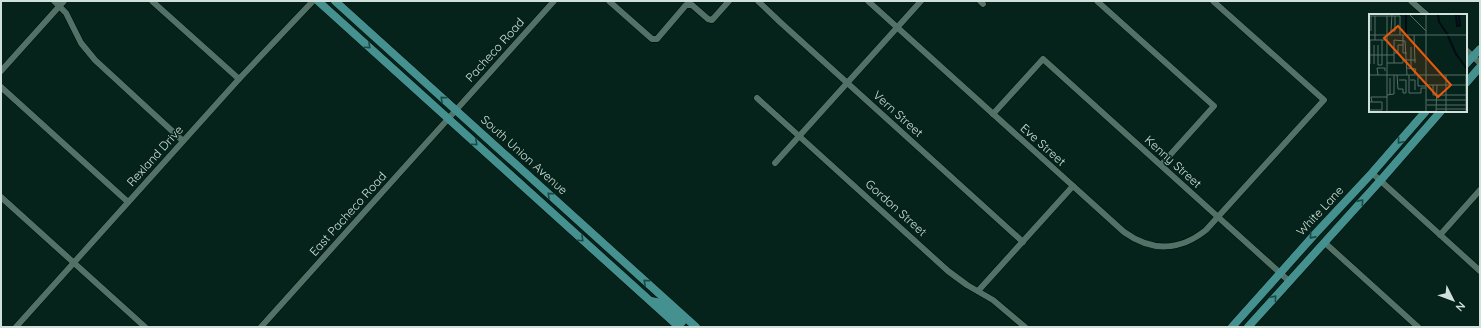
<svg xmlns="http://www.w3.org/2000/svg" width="1481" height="328" font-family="Quicksand,sans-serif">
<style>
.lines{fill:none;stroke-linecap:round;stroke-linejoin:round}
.minor-casing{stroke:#000b06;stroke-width:7}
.major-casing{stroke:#000b06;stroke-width:9}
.minor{stroke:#537267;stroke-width:6}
.major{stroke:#459190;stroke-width:8}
.oneway{stroke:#1b4a43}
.labels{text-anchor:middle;stroke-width:3;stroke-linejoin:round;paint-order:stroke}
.street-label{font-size:12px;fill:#d0e0da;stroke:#05231a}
.inset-river{fill:none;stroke:#000b13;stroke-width:2}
.inset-road{fill:none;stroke:#566f67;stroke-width:1}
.view{fill:#e8590c;fill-opacity:0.15;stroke:#e8590c;stroke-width:2}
.inset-edge{fill:none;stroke:#d0e0da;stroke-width:2}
</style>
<rect width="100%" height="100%" fill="#05231a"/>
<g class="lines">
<defs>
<g id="minor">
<path d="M54 1 66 13 81 43 95 60 183 141"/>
<path d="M152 1 239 79"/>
<path d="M609 1 652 39H657L686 5H692L708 19 712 20 729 1"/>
<path d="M758 1 780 22 1023 242"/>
<path d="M868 1 1124 232C1152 252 1180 251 1206 230L1324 100 1213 1"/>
<path d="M980 1 983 4"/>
<path d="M1097 1 1214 106 1161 165"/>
<path d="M1411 1 1427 15"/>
<path d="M1466 50 1480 63"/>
<path d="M1 71 64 1"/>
<path d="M1 87 128 202"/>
<path d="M757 98 948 271 967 285 993 300 1025 327"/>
<path d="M993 114 1043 59 1289 281"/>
<path d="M775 163 921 1"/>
<path d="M1372 173 1480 271"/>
<path d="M1 197 145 327"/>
<path d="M1440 235 1480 190"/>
<path d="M1324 242 1418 327"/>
<path d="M978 291 1073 186"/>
<path d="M16 327 239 79 313 1"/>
<path d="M261 327 554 1"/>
</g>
<g id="major">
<path d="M318 1 679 327"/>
<path d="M335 1 696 327"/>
<path d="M1466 64 1480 49"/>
<path d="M1466 83 1480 67"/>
<path d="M651 301 661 303 682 322"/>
<path d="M1232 327 1315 234 1372 173 1426 111"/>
<path d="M1248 327 1380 181 1441 111"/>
</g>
</defs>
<!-- minor casing -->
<use href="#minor" class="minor-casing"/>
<!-- major casing -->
<use href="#major" class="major-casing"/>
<!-- minor -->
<use href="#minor" class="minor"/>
<!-- major -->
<use href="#major" class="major"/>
</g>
<!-- one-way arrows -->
<defs><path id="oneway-chevron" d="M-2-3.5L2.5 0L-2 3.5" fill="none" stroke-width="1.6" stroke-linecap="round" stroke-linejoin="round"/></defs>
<g class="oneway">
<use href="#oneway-chevron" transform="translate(368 46) rotate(42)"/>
<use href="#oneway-chevron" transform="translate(443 99) rotate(-138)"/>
<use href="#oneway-chevron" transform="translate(1400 141) rotate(131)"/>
<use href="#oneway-chevron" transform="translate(475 143) rotate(42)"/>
<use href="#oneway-chevron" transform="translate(550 195) rotate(-138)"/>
<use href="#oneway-chevron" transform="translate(1361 202) rotate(-48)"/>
<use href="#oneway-chevron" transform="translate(1312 236) rotate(132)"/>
<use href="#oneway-chevron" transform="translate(581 239) rotate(43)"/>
<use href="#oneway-chevron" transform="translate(646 282) rotate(-138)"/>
<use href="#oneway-chevron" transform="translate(1274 298) rotate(-49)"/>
</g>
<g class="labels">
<!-- street labels -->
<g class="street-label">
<text transform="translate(495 50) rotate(-48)" y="4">Pacheco Road</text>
<text transform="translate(898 114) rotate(42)" y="4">Vern Street</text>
<text transform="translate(1043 145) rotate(42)" y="4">Eve Street</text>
<text transform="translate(524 155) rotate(42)" y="4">South Union Avenue</text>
<text transform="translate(155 156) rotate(-48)" y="4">Rexland Drive</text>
<text transform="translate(1173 162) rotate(42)" y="4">Kenny Street</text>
<text transform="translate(896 208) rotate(42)" y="4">Gordon Street</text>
<text transform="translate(1320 211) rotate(-47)" y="4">White Lane</text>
<text transform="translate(348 214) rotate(-48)" y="4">East Pacheco Road</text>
</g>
</g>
<!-- overview -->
<g transform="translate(1369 14)">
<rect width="98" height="98" fill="#05231a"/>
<path class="inset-river" d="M69 0 70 8 79 21M78 0H87L88 12 91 11M90 0 91 13M37 20V0M79 22 87 40 98 55"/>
<path class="inset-road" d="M23 0 22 17H26M40 0 57 17M0 2H31V21M2 17V2M26 17V2M0 21H58M34 21V39H38M45 21 46 49M58 21H98M0 26H18M6 26V2M9 31V51H13V26M25 39H29V31H34M0 41H25M34 46H47M18 49H34V44M25 49V26L36 27 38 61M1 50V26M5 50V31M42 53V33M38 54 47 55 45 60M0 61H98M9 61 8 54H16V57M28 61 29 75H34V79H37M40 61V79H52V74H57M49 61V72H57M77 61V98M97 61V98M30 66H37V79M41 66H46V76M58 71H98M64 71V81H98M18 81 25 80V61M21 81V64M57 86H98M0 88H13V96H0V88M3 88 2 83H18M58 91H98M67 95H98M18 98V2M57 98V0M67 98 68 71"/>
<path class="view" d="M29 12 82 71 69 83 15 24Z"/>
<rect width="98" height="98" class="inset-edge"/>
</g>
<!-- border -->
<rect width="1481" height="328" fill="none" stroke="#d0e0da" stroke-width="4"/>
<!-- north arrow -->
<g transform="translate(1453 300) rotate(132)" stroke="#05231a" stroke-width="3" paint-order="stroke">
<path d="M0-3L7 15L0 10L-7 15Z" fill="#d0e0da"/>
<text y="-6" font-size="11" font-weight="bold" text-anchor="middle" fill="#d0e0da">N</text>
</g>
</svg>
